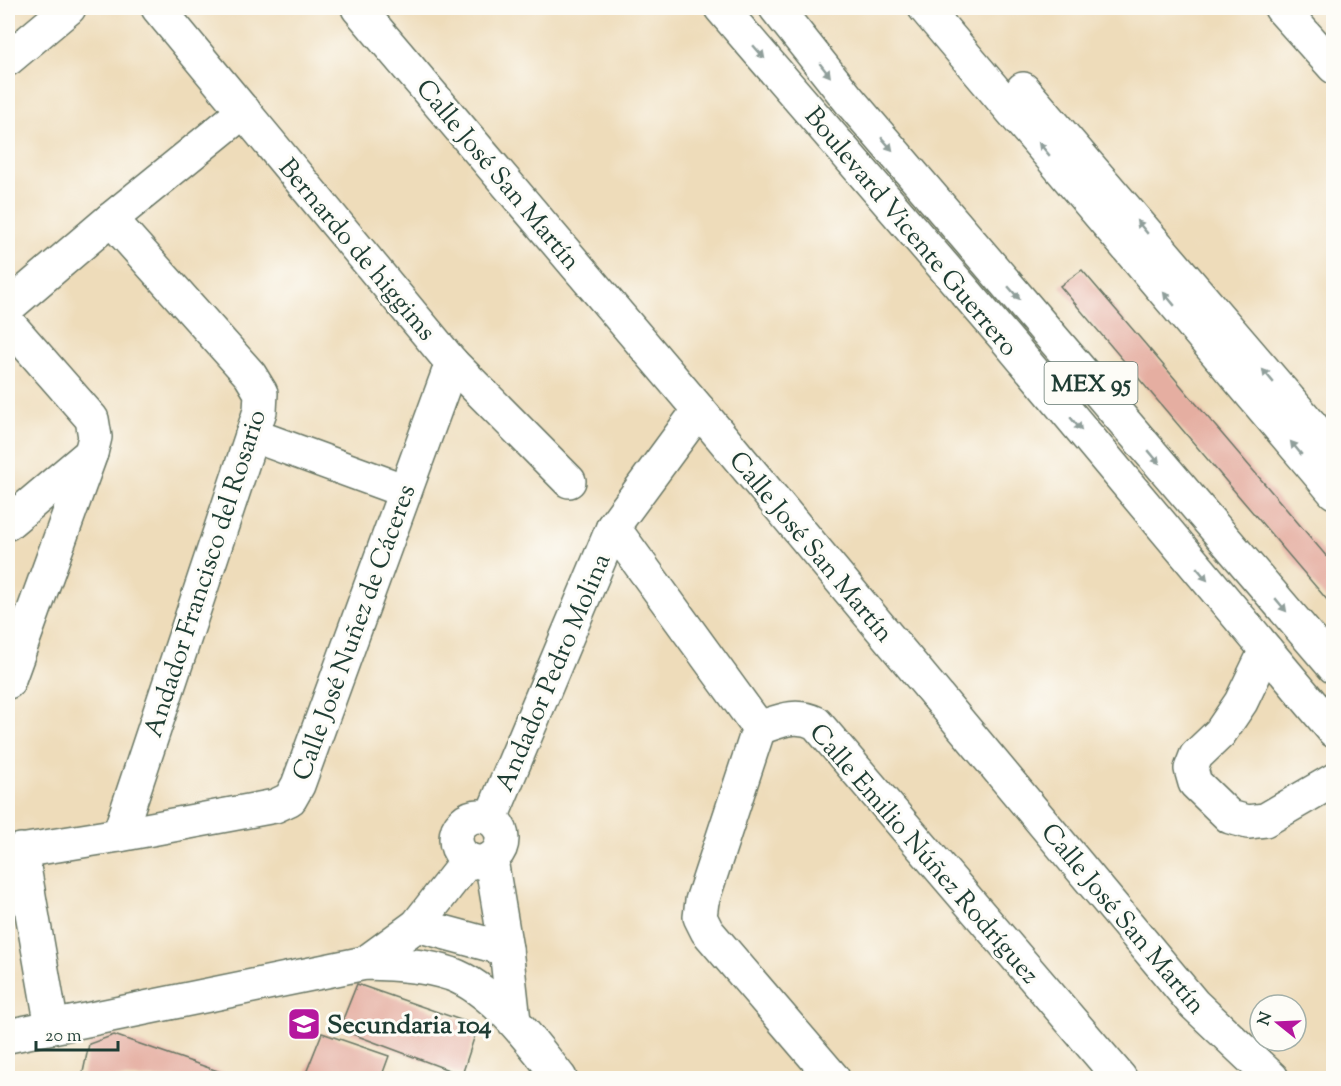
<svg xmlns="http://www.w3.org/2000/svg" width="1341" height="1086" font-family="'Sorts Mill Goudy',serif">
<style>
.building{fill:#e5aea1}
.lines{fill:none;stroke-linecap:round;stroke-linejoin:round}
.minor-casing{stroke:#677563;stroke-width:36}
.major-casing{stroke:#677563;stroke-width:36}
.minor{stroke:#fff;stroke-width:33}
.major{stroke:#fff;stroke-width:33}
.oneway{fill:#8f9e9a}
.labels{text-anchor:middle;stroke-width:6;stroke-linejoin:round;paint-order:stroke}
.shield{fill:#fdfcf7;stroke:#62766e;stroke-width:1.5}
.shield-label{font-size:24px;font-weight:bold;fill:#1f3d34}
.street-label{font-size:26px;fill:#1f3d34;stroke:#fdfcf7}
.poi-label{font-size:26px;font-weight:bold;fill:#1f3d34;stroke:#fdfcf7;text-anchor:start}
</style>
<rect width="100%" height="100%" fill="#fdfcf7"/>
<filter id="ink" filterUnits="userSpaceOnUse"><feTurbulence type="fractalNoise" baseFrequency=".0167" numOctaves="2"/><feDisplacementMap in="SourceGraphic" scale="12" xChannelSelector="R" yChannelSelector="G"/><feConvolveMatrix kernelMatrix="1 2 1 2 8 2 1 2 1" color-interpolation-filters="sRGB"/></filter>
<filter id="wash" filterUnits="userSpaceOnUse"><feTurbulence type="fractalNoise" baseFrequency=".008" numOctaves="4" result="noise"/><feDisplacementMap in="SourceGraphic" scale="24" xChannelSelector="R" yChannelSelector="G"/><feGaussianBlur stdDeviation="1.35" result="paint"/><feColorMatrix in="noise" values="0 0 0 0 0 0 0 0 0 0 0 0 0 0 0 0 0 1.4 0 .05"/><feComposite in="paint" operator="in"/></filter>
<g filter="url(#wash)">
<rect width="100%" height="100%" fill="#eedcba"/>
<g id="blocks">
<!-- building -->
<g class="building">
<path d="M1082 270 1334 565V608L1060 286Z"/>
<path d="M357 984 478 1026 462 1075 339 1029Z"/>
<path d="M322 1033 389 1056 381 1078H304Z"/>
<path d="M114 1035 238 1078H87L82 1077 89 1044Z"/>
</g>
</g>
</g>
<g filter="url(#ink)">
<use href="#blocks" fill-opacity="0" stroke="#677563" stroke-width="1.5"/>
<g class="lines">
<defs>
<g id="minor">
<path d="M158 8 452 363 569 481"/>
<path d="M358 8 699 410 1194 1004 1272 1078"/>
<path d="M1281 8 1334 67"/>
<path d="M8 59 69 8"/>
<path d="M111 219 250 375 261 393 260 411 119 835"/>
<path d="M8 307 111 219 244 111"/>
<path d="M8 323 92 419 95 437 91 453 8 682"/>
<path d="M252 435 405 491"/>
<path d="M8 523 91 453"/>
<path d="M613 527 759 728"/>
<path d="M1266 650 1241 702 1220 733 1196 756 1191 769 1195 783 1230 817 1248 822 1265 820 1334 780"/>
<path d="M759 728C780 721 795 713 816 723L1120 1078"/>
<path d="M759 728 702 901 700 917 707 931 833 1078"/>
<circle cx="479" cy="839" r="23"/>
<path d="M491 818 613 527 699 410"/>
<path d="M21 850 52 1027"/>
<path d="M8 853 119 835 275 806 290 799 298 785 452 363"/>
<path d="M491 860 506 949 514 1021"/>
<path d="M417 925 506 949"/>
<path d="M365 963 417 925 468 860"/>
<path d="M8 1036 365 963C394 964 424 965 451 974 495 990 533 1044 560 1078"/>
</g>
<g id="major">
<path d="M721 8 1006 339 1334 731"/>
<path d="M776 8 849 100 1334 667"/>
<path d="M925 8 1334 492"/>
<path d="M1023 89 1334 452"/>
</g>
</defs>
<!-- minor casing -->
<use href="#minor" class="minor-casing"/>
<!-- major casing -->
<use href="#major" class="major-casing"/>
<!-- minor -->
<use href="#minor" class="minor"/>
<!-- major -->
<use href="#major" class="major"/>
</g>
<!-- one-way arrows -->
<defs><path id="oneway-solid" d="M-6-.8H1V-3.2L6.5 0L1 3.2V.8H-6Z" transform="scale(1.5)"/></defs>
<g class="oneway">
<use href="#oneway-solid" transform="translate(759 52) rotate(49)"/>
<use href="#oneway-solid" transform="translate(825 70) rotate(52)"/>
<use href="#oneway-solid" transform="translate(887 144) rotate(49)"/>
<use href="#oneway-solid" transform="translate(1044 149) rotate(-130)"/>
<use href="#oneway-solid" transform="translate(1142 227) rotate(-130)"/>
<use href="#oneway-solid" transform="translate(1014 293) rotate(49)"/>
<use href="#oneway-solid" transform="translate(1169 299) rotate(-130)"/>
<use href="#oneway-solid" transform="translate(1268 376) rotate(-130)"/>
<use href="#oneway-solid" transform="translate(1076 424) rotate(50)"/>
<use href="#oneway-solid" transform="translate(1296 448) rotate(-130)"/>
<use href="#oneway-solid" transform="translate(1154 457) rotate(50)"/>
<use href="#oneway-solid" transform="translate(1202 574) rotate(50)"/>
<use href="#oneway-solid" transform="translate(1281 605) rotate(50)"/>
</g>
</g>
<!-- icons -->
<defs>
<symbol id="school-square" viewBox="-11 -11 22 22"><rect x="-9" y="-9" width="18" height="18" rx="4" fill="#b5179e" stroke="#fdfcf7"/><path d="M0-5L7-2L0 1L-7-2ZM-4 1L0 2.5L4 1V4Q0 6-4 4Z" fill="#fff"/></symbol>
</defs>
<g fill-rule="evenodd">
<use href="#school-square" x="285" y="1005" width="38" height="38"/>
</g>
<g class="labels">
<!-- shield labels -->
<rect class="shield" x="1044.5" y="362" width="93" height="42" rx="4.5"/>
<g class="shield-label">
<text x="1091" y="391">MEX 95</text>
</g>
<!-- street labels -->
<g class="street-label">
<text transform="translate(499 174) rotate(50)" y="9">Calle José San Martín</text>
<text transform="translate(912 231) rotate(50)" y="9">Boulevard Vicente Guerrero</text>
<text transform="translate(358 249) rotate(50)" y="9">Bernardo de higgims</text>
<text transform="translate(812 546) rotate(50)" y="9">Calle José San Martín</text>
<text transform="translate(204 573) rotate(-72)" y="9">Andador Francisco del Rosario</text>
<text transform="translate(353 632) rotate(-70)" y="9">Calle José Nuñez de Cáceres</text>
<text transform="translate(552 672) rotate(-67)" y="9">Andador Pedro Molina</text>
<text transform="translate(925 853) rotate(49)" y="9">Calle Emilio Núñez Rodríguez</text>
<text transform="translate(1124 918) rotate(50)" y="9">Calle José San Martín</text>
</g>
<!-- poi labels -->
<g class="poi-label">
<text x="327" y="1033">Secundaria 104</text>
</g>
</g>
<!-- margin -->
<rect width="1341" height="1086" fill="none" stroke="#fdfcf7" stroke-width="30"/>
<!-- north arrow -->
<g transform="translate(1278 1023) rotate(288)"><circle r="28" fill="#fdfcf7" stroke="#a4b0a9" stroke-width="1.5"/>
<path d="M0-4.5L10 22L0 15L-10 22Z" fill="#b5179e"/>
<text y="-9" font-size="16" font-weight="bold" text-anchor="middle" fill="#1f3d34">N</text>
</g>
<!-- scale -->
<path d="M36 1041v9h82v-9" fill="none" stroke="#1f3d34" stroke-width="3"/>
<text x="45" y="1041" font-size="18" fill="#1f3d34" stroke="#fdfcf7" stroke-width="4.5" paint-order="stroke">20 m</text>
</svg>
